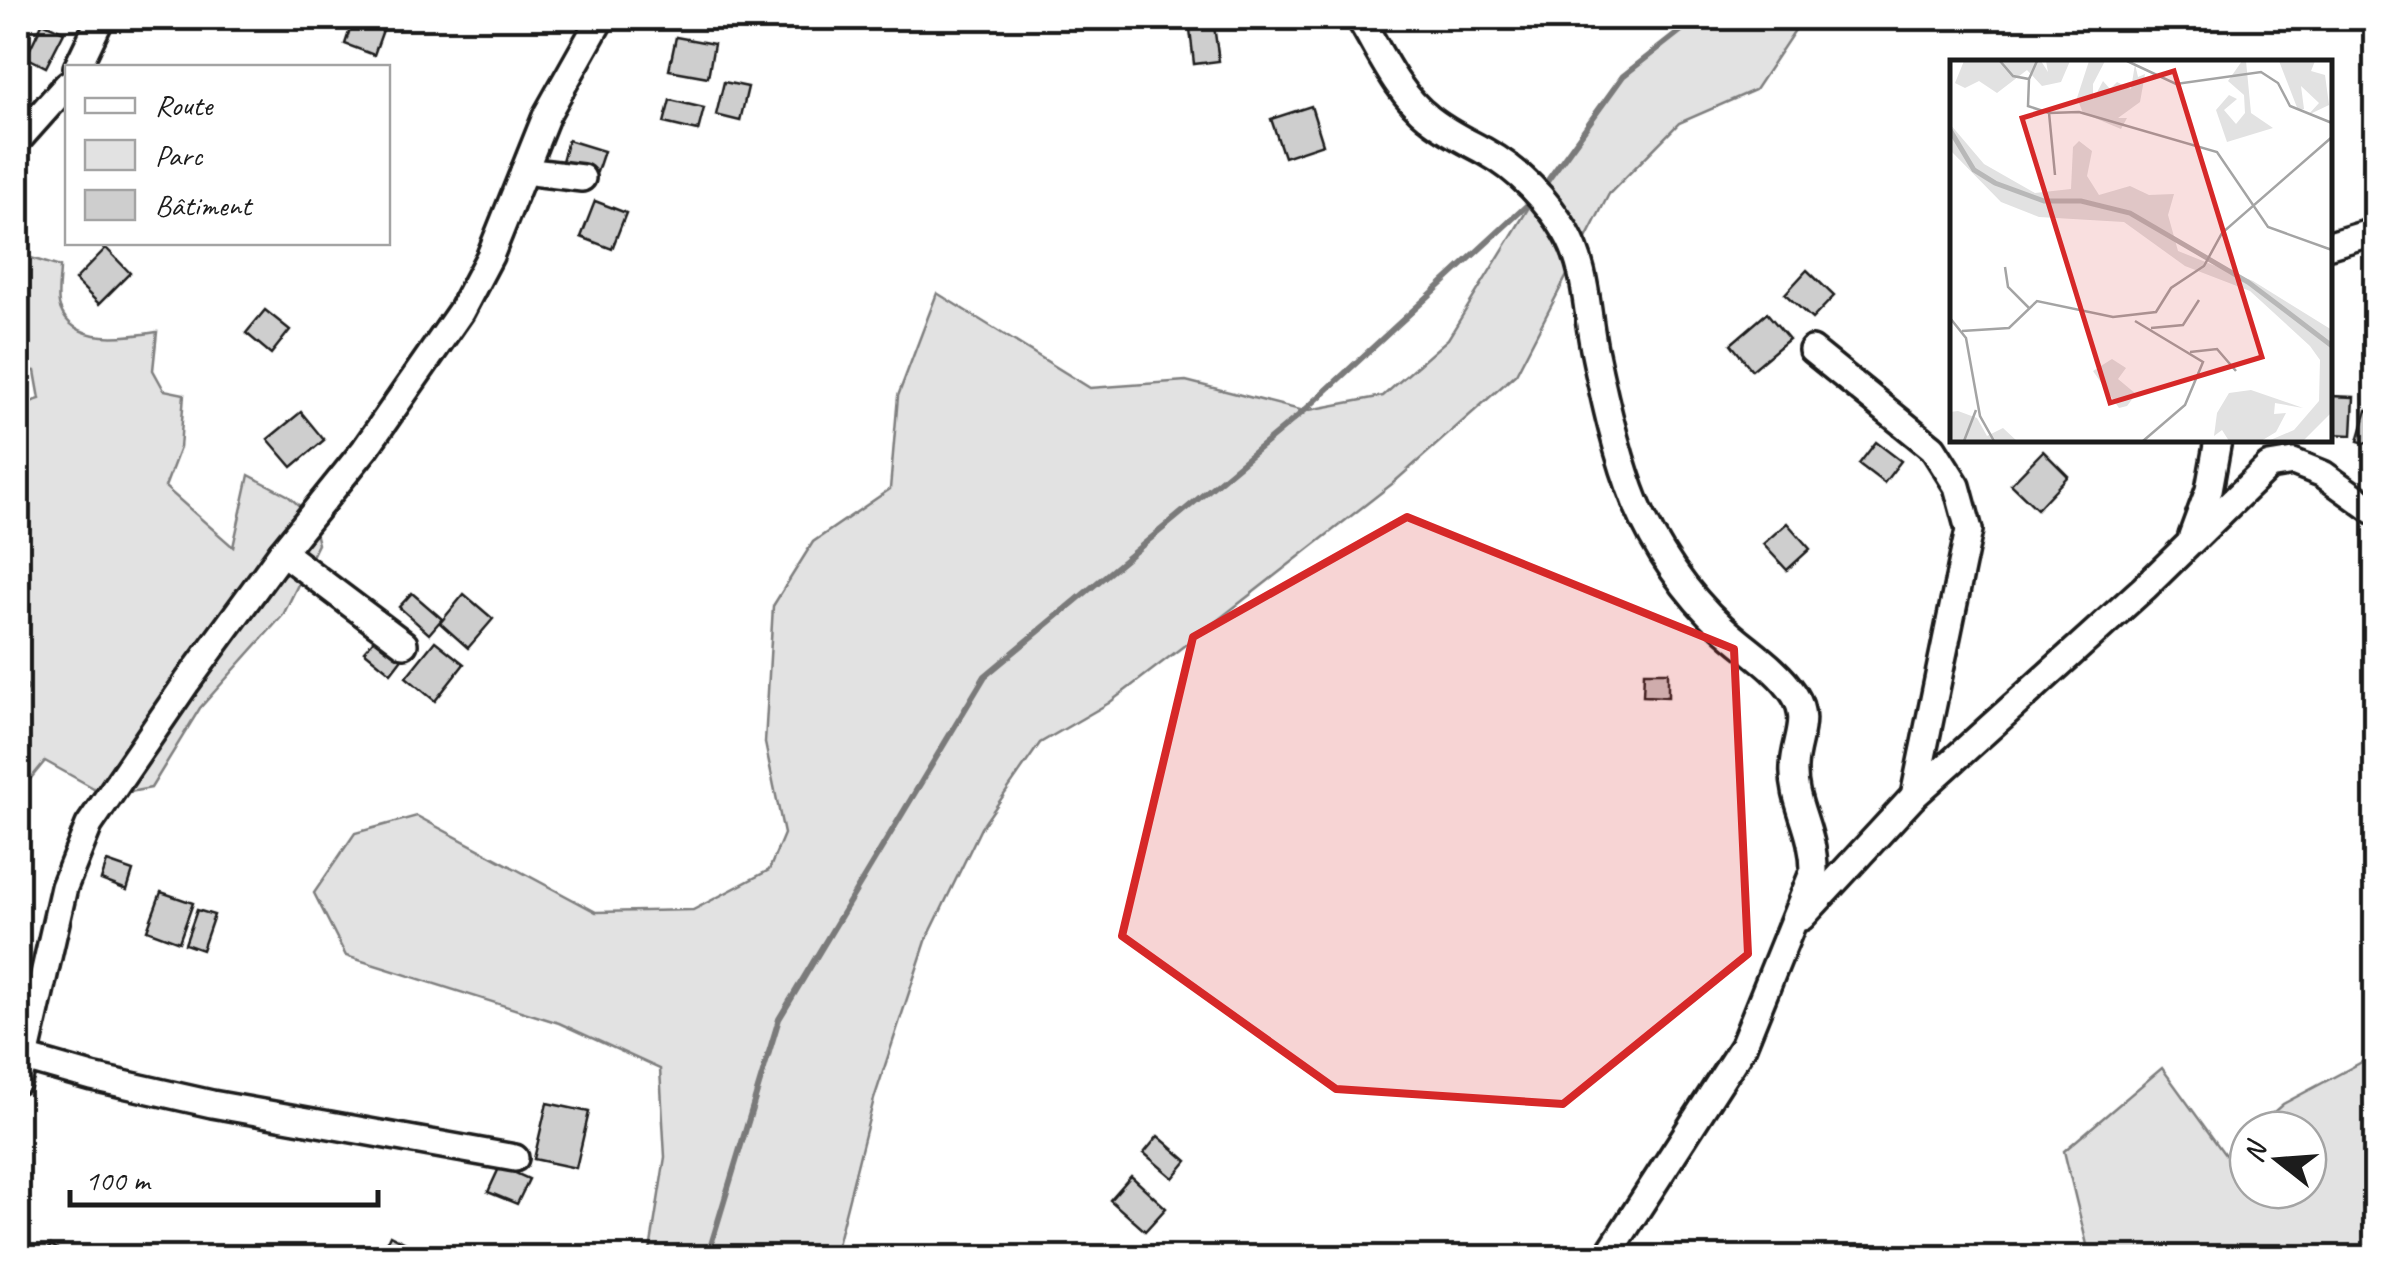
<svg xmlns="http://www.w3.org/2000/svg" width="2393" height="1275" font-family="Caveat,sans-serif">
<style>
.green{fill:#e2e2e2;stroke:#7f7f7f;stroke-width:2.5}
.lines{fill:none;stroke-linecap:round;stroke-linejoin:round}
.stream{stroke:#7a7a7a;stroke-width:6}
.building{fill:#cecece;stroke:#1c1c1c;stroke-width:2.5}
.minor-casing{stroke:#1c1c1c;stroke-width:32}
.path{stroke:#1c1c1c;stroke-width:4;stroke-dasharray:10 8;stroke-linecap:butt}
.minor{stroke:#fff;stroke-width:25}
.marked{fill:#d62828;fill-opacity:0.2;stroke:#d62828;stroke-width:8;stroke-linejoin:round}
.inset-river{fill:none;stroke:#b8b8b8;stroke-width:5}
.inset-road{fill:none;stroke:#a4a4a4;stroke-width:2.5}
.view{fill:#d62828;fill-opacity:0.15;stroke:#d62828;stroke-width:5}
.inset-edge{fill:none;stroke:#1c1c1c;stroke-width:5}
</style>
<rect width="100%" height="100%" fill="#fff"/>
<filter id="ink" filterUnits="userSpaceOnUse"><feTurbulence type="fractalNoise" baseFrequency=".01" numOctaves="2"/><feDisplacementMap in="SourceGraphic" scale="20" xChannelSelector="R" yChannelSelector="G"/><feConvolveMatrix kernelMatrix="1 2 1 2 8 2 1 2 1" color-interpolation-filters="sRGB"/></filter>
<g filter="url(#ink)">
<!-- green -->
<g class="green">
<path d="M1697 18H1803L1755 90 1679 123 1609 194 1516 374 1392 484 1223 616 1109 703 1040 743 981 828 926 941 874 1099 834 1257H649L665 1157 660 1069 559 1023 346 956 314 893 355 833 417 816 596 912 693 910 769 870 784 834 765 743 773 606 813 542 890 489 898 396 937 293 1090 388 1186 381 1304 411 1383 396 1448 339 1534 199 1623 76Z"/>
<path d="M18 254 60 267C60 279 56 298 60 308 74 346 127 337 157 332L153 370 164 390 184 394 180 448 165 487 233 547 249 475 287 495 311 516 318 544 283 615 200 708 151 788 108 796 45 761 18 794V699L29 688 18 676V406L40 399 35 371 18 369Z"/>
<path d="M2375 1055V1246L2350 1258 2090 1257 2064 1151 2162 1068 2225 1155 2248 1135V1190H2308V1130H2253L2283 1104Z"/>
</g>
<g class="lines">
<!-- stream -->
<g class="stream">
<path d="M1543 187 1623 76 1697 18"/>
<path d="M707 1258 779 1019 985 676 1304 411 1535 198"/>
</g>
</g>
<!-- building -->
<g class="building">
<path d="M353 20 383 30 374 55 345 44Z"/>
<path d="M43 22 64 32 46 67 26 57Z"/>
<path d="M1214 26 1219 61 1194 64 1190 29Z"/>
<path d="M676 37 714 44 708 77 669 70Z"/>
<path d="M724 82 748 87 740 121 716 115Z"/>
<path d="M670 100 704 108 698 131 664 123Z"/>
<path d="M1311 106 1323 144 1284 157 1271 119Z"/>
<path d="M568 140 604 151 597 172 562 161Z"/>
<path d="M595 201 626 213 612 249 581 237Z"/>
<path d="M106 248 130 273 99 304 75 280Z"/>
<path d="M1807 270 1834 296 1812 319 1785 294Z"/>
<path d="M265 310 290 330 271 354 246 333Z"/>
<path d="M1767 313 1789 339 1752 370 1731 344Z"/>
<path d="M2330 396 2354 397 2352 435 2330 434Z"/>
<path d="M2367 410 2376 413V446L2358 441Z"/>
<path d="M301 412 324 440 292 467 268 439Z"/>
<path d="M1876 442 1901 461 1884 483 1859 464Z"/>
<path d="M2043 451 2068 476 2037 509 2011 484Z"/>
<path d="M1787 523 1810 549 1787 570 1763 544Z"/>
<path d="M412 593 442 619 429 634 399 607Z"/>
<path d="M464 594 493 619 468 648 440 623Z"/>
<path d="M378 635 404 656 391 673 364 651Z"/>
<path d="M435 641 464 664 435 701 406 677Z"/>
<path d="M1644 672H1668V697L1643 696Z"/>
<path d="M107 862 133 871 127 890 101 880Z"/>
<path d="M161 892 193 903 179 942 147 930Z"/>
<path d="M197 910 214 915 202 950 185 944Z"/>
<path d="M547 1103 589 1112 576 1168 534 1159Z"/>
<path d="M1158 1136 1187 1161 1173 1178 1144 1153Z"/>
<path d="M500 1166 529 1179 517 1204 488 1192Z"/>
<path d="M1131 1176 1166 1208 1145 1231 1110 1200Z"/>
<path d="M390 1235 426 1253 424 1258H388L381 1255Z"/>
<path d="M51 1245 73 1258H43Z"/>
</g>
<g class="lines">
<defs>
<g id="minor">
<path d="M1359 18C1379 50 1397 93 1428 117 1446 132 1466 141 1486 152 1519 170 1547 200 1566 232 1587 268 1586 309 1594 349 1604 398 1617 457 1636 503 1655 548 1686 594 1722 627 1745 649 1776 667 1794 694 1811 720 1795 740 1794 767 1792 803 1814 829 1814 870L1743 1046 1606 1258"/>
<path d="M77 68 101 18"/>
<path d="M18 140 68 84"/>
<path d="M524 171 582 178"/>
<path d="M2330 245 2376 231"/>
<path d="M1812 350 1933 448 1957 486 1969 530 1914 796"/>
<path d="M2192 536 2209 490 2218 440"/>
<path d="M282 552 404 644"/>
<path d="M1802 917 1914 796 2144 588 2269 466 2293 462 2323 474 2376 512"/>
<path d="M25 1058 64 887 89 825 187 682 282 552 365 449 461 311 490 256 547 114 601 18"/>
<path d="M18 1081 25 1058 92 1077 212 1104 515 1158"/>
</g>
</defs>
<!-- minor casing -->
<use href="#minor" class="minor-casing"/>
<!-- path -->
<path class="path" d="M1211 1258 1221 1247"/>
<!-- minor -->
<use href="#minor" class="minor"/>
</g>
</g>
<!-- marked area -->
<path class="marked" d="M1407 517 1734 649 1748 954 1563 1104 1336 1089 1122 936 1193 637Z"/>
<!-- overview -->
<g transform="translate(1950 60)">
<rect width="382" height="382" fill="#fff"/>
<path d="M14 1H91L98 12 96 1H120L111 22 92 26 77 10 47 33 29 21 15 28 5 23ZM139 1H155L143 24V40L153 21 160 29 167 22 181 29 185 4 188 17 195 14 190 42 168 58H177L171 69 133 53 127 38ZM292 1H296L301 53 323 68 277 82 266 50 279 35 287 39 274 50 286 64 295 53 294 35 278 21ZM329 1H365L361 11 375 15 379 45 358 55 369 43 351 26 354 49 348 50ZM0 64 34 104 85 133 121 129 123 87 129 81 142 91 137 116 149 135 180 126 199 135 224 134 218 155 228 191 303 221 382 270V352L353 381H318L344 370 369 341 370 300 360 286 300 231 235 206 174 162 89 157 51 142 0 90ZM162 299 176 308 168 319 186 334 177 346 169 348 143 311ZM301 330 353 348 325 343 324 354 336 353 326 372 311 381H279L272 370 264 376 267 353 279 333ZM8 351 27 358 37 376 53 368 67 381H0V352Z" fill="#e2e2e2"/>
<path class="inset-river" d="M0 70 24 110 45 123 94 141H131L180 153 298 222 382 286"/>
<path class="inset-road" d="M50 1 63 16 79 19 87 1M177 1 226 24 311 12 328 23 340 46 382 63M79 19 78 46 99 53 105 115M99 53 129 52 267 92 318 167 382 190M55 207 58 227 80 249M0 258 16 278 30 356 44 381M185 261 253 302 235 345 193 381M201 268 233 265 249 240M12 271 59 268 87 241 163 257 206 252 221 228 254 206 272 173 382 77M240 292 267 289 286 311M14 381 26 350"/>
<path class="view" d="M224 11 312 297 160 343 72 58Z"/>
<rect width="382" height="382" class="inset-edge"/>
</g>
<!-- margin -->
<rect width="2393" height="1275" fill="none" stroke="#fff" stroke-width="60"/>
<rect x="30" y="30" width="2333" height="1215" fill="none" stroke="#1c1c1c" stroke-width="4" filter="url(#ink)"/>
<!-- legend -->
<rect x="65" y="65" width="325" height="180" fill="#ffffff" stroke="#a4a4a4" stroke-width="2.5"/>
<rect x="85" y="98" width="50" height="15" fill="#ffffff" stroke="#a4a4a4" stroke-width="2.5"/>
<text x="155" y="115" font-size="30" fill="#1c1c1c">Route</text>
<rect x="85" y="140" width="50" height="30" fill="#e2e2e2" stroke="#a4a4a4" stroke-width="2.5"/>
<text x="155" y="165" font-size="30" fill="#1c1c1c">Parc</text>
<rect x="85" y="190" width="50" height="30" fill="#cecece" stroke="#a4a4a4" stroke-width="2.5"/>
<text x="155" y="215" font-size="30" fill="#1c1c1c">Bâtiment</text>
<!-- north arrow -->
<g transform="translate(2278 1160) rotate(287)"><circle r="48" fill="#ffffff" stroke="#a4a4a4" stroke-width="2.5"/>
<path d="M0-8L18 38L0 25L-18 38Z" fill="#1c1c1c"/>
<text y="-15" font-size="28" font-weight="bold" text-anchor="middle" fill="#1c1c1c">N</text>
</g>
<!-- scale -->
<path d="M70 1190v15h308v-15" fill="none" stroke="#1c1c1c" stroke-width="5"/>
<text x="85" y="1190" font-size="30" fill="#1c1c1c" stroke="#ffffff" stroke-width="8" paint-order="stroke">100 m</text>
</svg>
